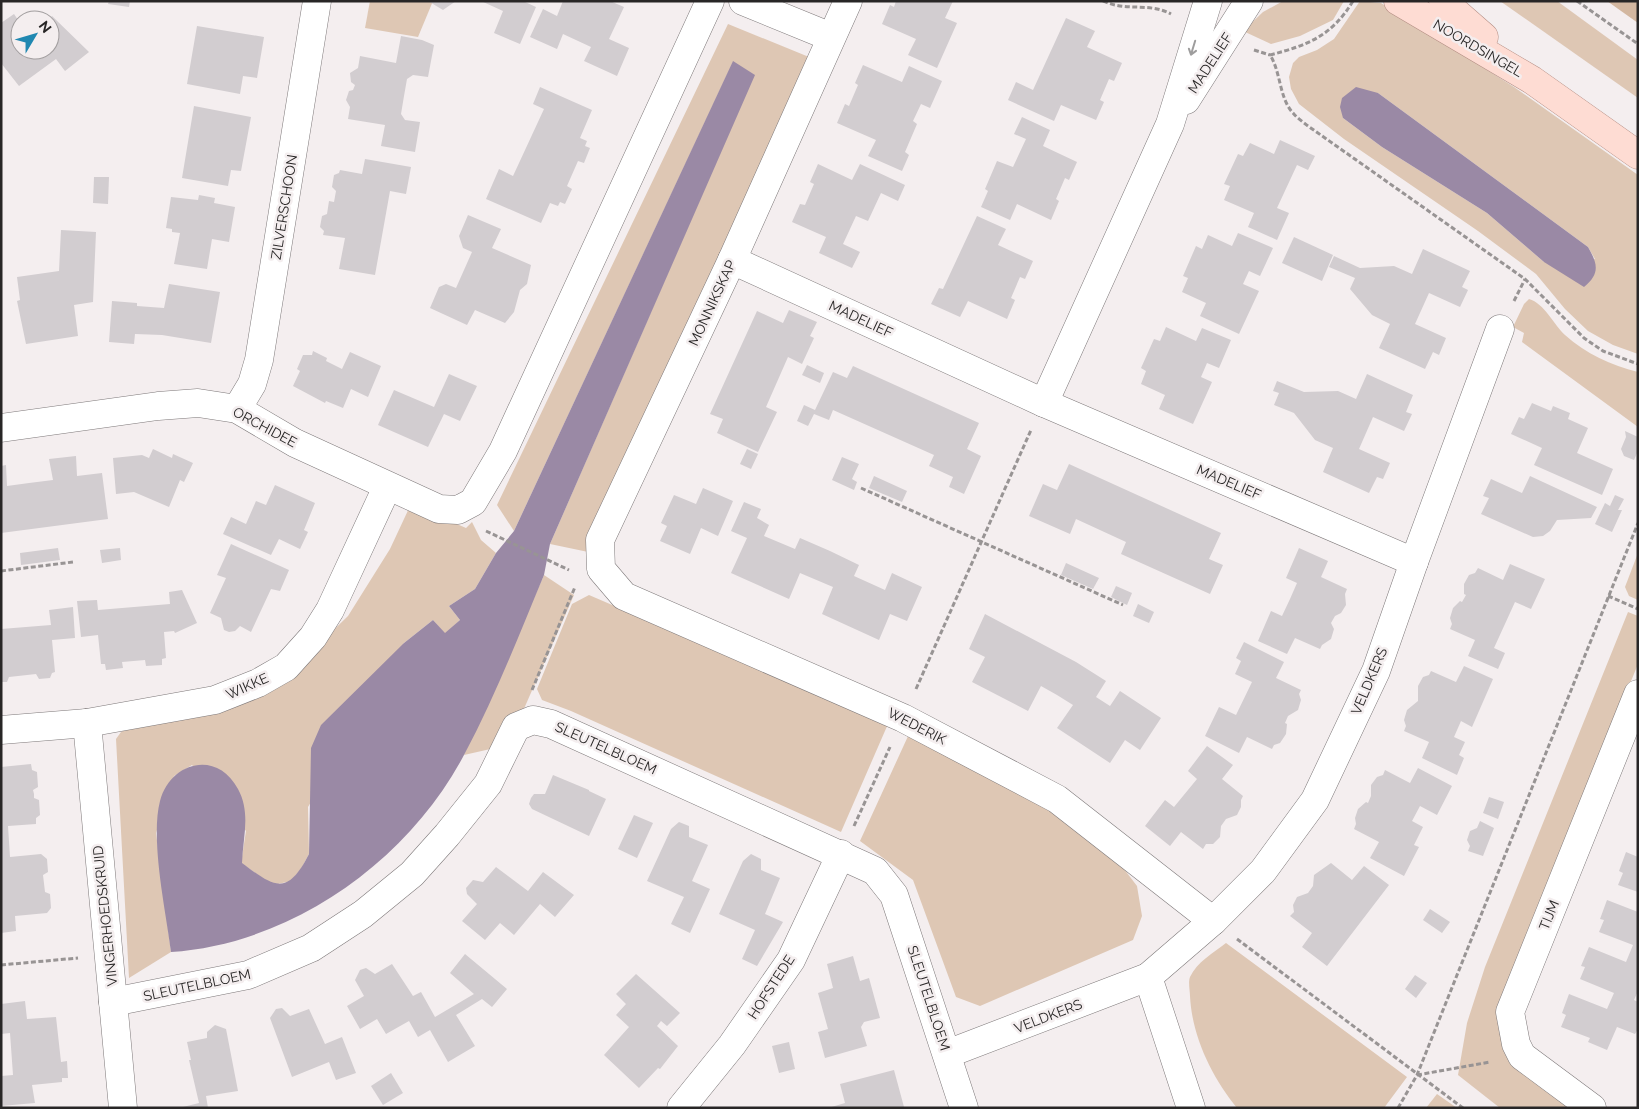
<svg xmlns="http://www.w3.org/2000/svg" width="1639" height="1109" font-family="Raleway,sans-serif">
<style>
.green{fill:#dec7b4;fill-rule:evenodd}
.forest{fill:#d3b7a0}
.water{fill:#9a89a5}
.building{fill:#d2cdd0}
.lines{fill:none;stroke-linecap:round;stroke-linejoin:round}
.minor-casing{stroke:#7e797a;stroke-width:29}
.major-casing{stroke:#b38d83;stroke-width:29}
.path{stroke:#989494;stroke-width:3;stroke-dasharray:5 2.5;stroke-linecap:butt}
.minor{stroke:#fff;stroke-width:28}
.major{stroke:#fedcd3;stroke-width:28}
.oneway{stroke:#9e9d9d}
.labels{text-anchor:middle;stroke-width:5;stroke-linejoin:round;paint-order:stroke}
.street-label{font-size:14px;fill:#282626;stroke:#f4eeef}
</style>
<rect width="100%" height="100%" fill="#f4eeef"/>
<!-- green -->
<g class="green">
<path d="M370 1H433L418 37 365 28Z"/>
<path d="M1283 1H1344L1333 20 1300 36 1271 44 1243 31 1263 12Z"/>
<path d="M1360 1 1381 3 1514 87 1638 175V354L1613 345 1588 331 1565 309 1536 274 1478 231 1344 139 1299 104 1291 89 1289 77 1293 63 1299 57 1317 50 1334 39ZM1378 93 1588 247 1595 259 1544 262 1487 213 1382 147 1343 118Z"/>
<path d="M1500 1H1557L1638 60V98Z"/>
<path d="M728 24 809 57 593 553 550 544 754 75 733 62 514 531 497 505Z"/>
<path d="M1529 299C1544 303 1554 325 1565 335 1586 354 1611 365 1638 372V427L1522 342 1524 333 1513 327 1524 304Z"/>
<path d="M411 504 466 528 472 522 481 540 496 553 475 589 449 606 460 620 445 634 433 620 404 643 308 807 309 854 301 869 291 881 278 884 268 882 241 863 246 831 192 765 174 776 156 833 171 952 129 978 116 739 121 732 135 725 310 653 348 616 390 549Z"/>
<path d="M1638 553V600L1629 596 1625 587Z"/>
<path d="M544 575 574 595 508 745 464 755Z"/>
<path d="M589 595 888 724 841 832 571 711 542 700 537 689 572 604Z"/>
<path d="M1628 612 1638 616V664L1499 1006 1572 1108H1500L1458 1075 1467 1023 1485 967Z"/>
<path d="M909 734 1088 822 1137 886 1142 916 1133 940 980 1006 956 997 913 880 860 841Z"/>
<path d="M1226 943 1407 1077 1384 1108H1237C1212 1077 1192 1037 1190 996 1190 991 1188 982 1190 977 1197 962 1213 953 1226 943Z"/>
<path d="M1437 1094 1457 1108H1426Z"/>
</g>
<!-- forest -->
<path class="forest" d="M1607 1H1638V23Z"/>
<!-- water -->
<g class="water">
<path d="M733 61 755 75 550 544 544 575C519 635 495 697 464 755 408 861 292 944 171 952 166 911 150 840 160 801 170 762 217 749 238 789 251 813 243 837 242 863 274 887 287 897 309 854L311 748 321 725 404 643 433 620 445 633 460 620 449 606 475 589 496 553 514 531Z"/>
<path d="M1356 87 1378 93 1588 247C1598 264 1600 274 1584 287L1544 262 1487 213 1382 147 1343 118 1340 107 1342 98Z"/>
</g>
<!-- building -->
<g class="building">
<path d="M109 1H130L129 7 108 4Z"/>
<path d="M428 1H456L443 10Z"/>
<path d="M481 1H523L536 7 520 44 494 33 503 11Z"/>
<path d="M563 1H610L624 7 609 39 629 48 617 76 584 61 591 47 563 34 557 49 530 37 543 9 557 16Z"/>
<path d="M896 1H953L945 18 957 23 937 68 908 55 916 39 882 24 890 5 894 7Z"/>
<path d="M14 14 20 23V50H50V20H48L52 16 89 52 65 71 56 59 19 86 1 63V23Z"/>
<path d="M1066 18 1095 31 1087 47 1122 63 1114 81 1109 79 1100 100 1104 102 1096 120 1061 105 1054 121 1008 100 1016 82 1033 90Z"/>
<path d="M197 26 264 37 257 78 243 76 240 94 187 84Z"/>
<path d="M401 36 422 40 434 45 428 77 413 75 407 79 404 96 401 114 405 120 420 122 415 152 381 146 385 125 348 119 350 107 346 100 349 91 353 90 355 85 351 82 350 73 358 68 360 56 396 63Z"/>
<path d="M863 65 902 82 909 66 942 81 930 108 921 104 913 121 917 124 905 152 909 155 902 171 868 156 876 140 837 123 845 104 849 106 858 85 855 83Z"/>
<path d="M540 87 592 110 580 138 587 141 585 146 590 148 584 163 578 161 567 186 572 189 565 204 560 202 558 206 550 203 541 223 486 199 499 169 513 176 544 109 533 104Z"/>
<path d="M194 106 251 117 241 171 231 170 228 186 182 178Z"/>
<path d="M1022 117 1050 130 1043 146 1077 162 1069 180 1065 178 1056 199 1059 201 1051 220 1017 204 1010 220 981 207 988 191 985 189 997 161 1013 167 1026 139 1014 134Z"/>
<path d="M1280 140 1315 156 1308 170 1297 165 1277 208 1289 213 1277 240 1248 227 1254 213 1224 200 1230 186 1224 184 1238 154 1243 156 1250 143 1274 154Z"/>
<path d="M365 159 411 167 406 194 390 191 375 275 339 269 345 238 323 235 324 231 320 227 322 216 327 214 329 201 334 202 336 191 332 187 334 175 339 173 340 170 362 174Z"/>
<path d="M818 164 852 180 860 164 905 185 898 201 881 193 868 221 856 216 843 244 860 252 852 268 819 253 826 237 792 222 800 204 805 205 814 184 810 182Z"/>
<path d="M94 177H109L108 204 93 203Z"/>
<path d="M199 195 215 198 214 203 235 207 229 242 212 239 207 269 174 264 180 233 172 232V229L166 228 171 197 198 200Z"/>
<path d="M468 215 501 229 492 248 531 265 527 284 520 290 514 312 505 323 475 310 467 325 430 308 439 287 446 284 456 288 472 252 463 248 459 236Z"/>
<path d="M977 216 1006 229 998 245 1033 261 1025 279 1020 277 1011 298 1015 300 1007 319 968 301 960 317 931 304 939 288 943 289Z"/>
<path d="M61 230 96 232 93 302 74 305 78 336 26 344 17 301 20 300 17 277 59 271Z"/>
<path d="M1238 233 1273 248 1260 276 1249 271 1243 284 1259 291 1239 334 1200 316 1206 303 1182 292 1188 278 1183 276 1196 246 1202 249 1208 235 1232 246Z"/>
<path d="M1294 237 1333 255 1322 281 1282 263Z"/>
<path d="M1423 249 1470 271 1462 287 1468 290 1460 307 1429 293 1415 324 1446 338 1439 355 1433 352 1425 369 1379 348 1390 324 1372 315 1350 289 1355 278 1329 267 1334 256 1360 268 1394 266 1412 274Z"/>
<path d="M169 284 220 292 211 343 162 335 135 334 134 344 109 342 112 301 137 303V306L164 308Z"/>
<path d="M789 310 817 322 810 336 814 338 802 364 788 357 766 407 777 412 758 452 717 433 723 419 710 414 757 311 783 323Z"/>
<path d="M1166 327 1196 341 1202 328 1231 340 1219 368 1207 363 1201 377 1212 382 1193 424 1159 409 1165 395 1141 384 1146 371 1141 368 1154 339 1160 341Z"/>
<path d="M313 351 327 358 326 361 342 369 350 352 381 366 368 397 351 389 343 408 326 401 325 403 293 386 300 371 297 369 303 355H312Z"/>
<path d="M807 365 824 373 820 383 802 375Z"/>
<path d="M853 366 979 423 967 449 981 456 964 494 949 487 953 477 929 466 934 455 833 410 829 420 814 414 808 426 797 421 804 405 815 410 833 372 847 378Z"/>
<path d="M449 374 477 386 460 421 444 414 428 447 378 425 394 390 434 407Z"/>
<path d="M1367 374 1413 395 1406 412 1412 414 1404 431 1373 417 1359 449 1390 463 1383 479 1377 477 1369 493 1323 472 1333 448 1315 440 1294 413 1274 405 1279 393 1273 391 1277 381 1304 392 1338 391 1356 399Z"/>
<path d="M1532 403 1551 411 1553 406 1570 413 1568 419 1588 428 1577 453 1613 469 1602 495 1534 465 1542 448 1511 434 1519 417 1524 419Z"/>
<path d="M1625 431 1638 437V451L1634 460 1624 456 1621 449 1626 437Z"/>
<path d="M153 449 172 458 173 454 193 463 184 482 180 480 169 507 134 492 116 494 113 458 142 455 149 458Z"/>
<path d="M747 449 758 454 751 469 740 464Z"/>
<path d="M76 456 77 476 102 473 108 519 1 533V466L6 465 7 486 29 483 53 480 49 459Z"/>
<path d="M842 457 859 464 852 479 857 482 854 490 832 480Z"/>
<path d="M1069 464 1221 533 1209 559 1223 565 1210 594 1121 554 1126 542 1076 519 1070 534 1029 516 1043 484 1057 490Z"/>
<path d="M874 476 907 491 902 502 869 488Z"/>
<path d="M1530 476 1597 507 1591 518 1557 520 1550 531 1543 536 1533 537 1481 514 1489 498 1483 496 1491 479 1522 493Z"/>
<path d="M275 485 315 503 304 530 308 532 300 549 279 539 271 555 223 534 231 517 246 524 256 501 266 505Z"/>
<path d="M703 488 733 501 718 536 701 528 690 554 660 541 667 526 661 523 674 495 696 504Z"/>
<path d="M1615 495 1624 499 1618 510H1622L1612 532 1595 524 1605 503 1610 506Z"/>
<path d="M744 502 761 509 757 518 769 525 764 536 795 549 800 538 830 551 859 565 854 576 885 590 892 573 922 587 907 621 890 614 879 640 822 614 833 587 800 573 789 599 731 573 747 538 731 531Z"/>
<path d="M231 544 289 570 280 591 271 589 251 632 240 626 235 631 229 632 224 630 221 618 210 613 226 578 217 575Z"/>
<path d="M58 548 60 560 21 565 20 553Z"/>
<path d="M120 548 121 560 102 563 100 550Z"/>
<path d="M1299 548 1328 561 1321 577 1347 589 1345 594 1346 605 1341 613 1335 616 1331 623 1334 629 1331 639 1322 645 1320 649 1295 638 1287 654 1258 641 1271 611 1282 616 1290 599 1297 583 1286 578Z"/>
<path d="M1066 563 1099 578 1093 589 1061 575Z"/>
<path d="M1510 564 1545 579 1531 609 1515 602 1494 648 1505 653 1498 669 1468 656 1475 640 1450 629 1452 624 1450 618 1453 608 1460 601 1462 602 1466 595 1464 594V584L1469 575 1475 573 1478 568 1503 580Z"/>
<path d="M1116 586 1132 593 1127 605 1111 597Z"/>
<path d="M182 590 197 623 175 633 174 631 164 632 166 658 162 659V665L146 666 145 660 122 662 123 668 106 670 105 664H101L98 635 81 637 77 601 97 600 98 610 170 604 169 592Z"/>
<path d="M1138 604 1154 612 1149 623 1133 616Z"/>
<path d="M73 607 75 638 52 640 55 672 52 673 50 678 39 679 36 674 9 677 7 682H1V629L51 625 49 610Z"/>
<path d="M985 614 1076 662 1106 681 1096 697 1110 706 1120 691 1161 718 1140 750 1125 740 1110 763 1057 728 1073 705 1057 695 1041 686 1028 711 972 682 985 657 969 649Z"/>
<path d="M1244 642 1284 662 1276 678 1301 690 1299 694 1301 700 1298 710 1288 716 1285 723 1287 724 1286 734 1280 743 1274 745 1272 749 1247 737 1239 753 1205 736 1219 707 1236 715 1252 682 1235 674 1241 661 1236 658Z"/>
<path d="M1464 666 1493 679 1472 727 1461 721 1454 737 1465 742 1459 755 1464 758 1457 775 1422 758 1429 742 1404 731 1406 726 1404 720 1407 710 1418 701V686L1423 677 1429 675 1431 671 1456 682Z"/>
<path d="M1207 746 1233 765 1222 779 1243 796 1241 800V807L1237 815 1226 819 1221 826 1220 837 1213 844H1206L1203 849 1181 832 1170 846 1145 826 1165 800 1174 807 1197 779 1188 771Z"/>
<path d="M31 764 32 770 37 772 38 787 33 790 34 794V798L39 800 40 815 36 818V824L8 826 10 857 41 854 47 859 48 872 43 875 45 892 50 894 51 908 47 913 15 916 16 931 1 933V767Z"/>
<path d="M1418 768 1452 786 1437 815 1420 806 1412 821 1423 827 1414 845 1419 847 1404 876 1370 858 1379 842 1354 829 1356 824 1355 818 1358 809 1366 802 1368 803 1371 796V785L1377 777 1383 775 1385 770 1410 783Z"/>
<path d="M553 775 589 790V791L606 799 589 836 532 809 529 804 531 798 534 794H545Z"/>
<path d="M1489 797 1504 802 1498 819 1483 813Z"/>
<path d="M634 815 653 823 637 858 618 849Z"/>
<path d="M1480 821 1494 828 1483 856 1468 851 1470 846 1467 840 1470 831 1477 828Z"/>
<path d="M679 822 689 826V837L708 845 692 881 710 889 690 933 671 924 684 897 647 881 671 829Z"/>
<path d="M1626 852 1638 857V892L1618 885 1623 873 1619 871Z"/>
<path d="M751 854 761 859V870L780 878 765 914 783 922 757 966 742 959 755 930 719 914 743 861Z"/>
<path d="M1331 863 1352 880 1364 866 1389 885 1327 966 1302 947 1312 933 1290 916 1294 912 1293 905 1297 897 1308 893 1313 886 1314 875Z"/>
<path d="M496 867 528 891 543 872 574 895 555 917 540 904 514 935 500 923 485 940 462 921 477 904 467 894 466 888 473 880 483 882Z"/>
<path d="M1607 900 1638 912V991L1634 1000 1638 1002V1029L1635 1034 1617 1027 1607 1050 1588 1042 1590 1038 1561 1027 1566 1015 1562 1013 1569 994 1607 1009 1614 993 1580 979 1585 967 1581 966 1589 947 1626 962 1633 945 1599 932 1604 920 1600 919Z"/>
<path d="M1430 909 1450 922 1442 933 1423 920Z"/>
<path d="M465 954 507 989 492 1007 482 999 456 1015 475 1046 448 1062 430 1030 418 1037 409 1021 386 1034 377 1019 360 1029 347 1006 364 996 355 980 360 970 366 968 375 974 392 964 413 996 421 992 435 1017 474 994 450 973Z"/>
<path d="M853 956 860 981 869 978 880 1018 864 1022 861 1027 867 1046 825 1058 818 1032 828 1029 818 993 833 988 827 964Z"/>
<path d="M636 974 680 1013 667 1026 661 1021 657 1026 678 1046 660 1069 658 1068 639 1088 604 1055 629 1027 616 1015 626 1004 616 994Z"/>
<path d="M1415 975 1427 983 1416 998 1405 989Z"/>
<path d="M25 1001 27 1019 56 1017 61 1062 67 1061 68 1078H62V1082L32 1085 35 1103 1 1106V1076L13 1075 10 1033 1 1034V1004Z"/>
<path d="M282 1008 290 1016 309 1009 325 1044 342 1037 356 1073 336 1080 329 1062 292 1077 270 1018 276 1009Z"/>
<path d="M215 1025 226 1029 227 1034 238 1091 206 1096 208 1108H179L199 1103 189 1060H191L187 1042 207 1038V1032Z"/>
<path d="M789 1042 795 1069 779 1073 772 1046Z"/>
<path d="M894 1070 904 1107 828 1108 845 1103 840 1084Z"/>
<path d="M391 1073 403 1093 383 1105 371 1086Z"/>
</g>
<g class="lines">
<defs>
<g id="minor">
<path d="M743 1 831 37"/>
<path d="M848 1 732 260 600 540 601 569 624 596 903 718 1057 799 1213 921"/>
<path d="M1186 100 1249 1"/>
<path d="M732 260 1044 403 1414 562"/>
<path d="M1044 403 1170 124 1208 1"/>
<path d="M237 409 252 384 259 360 317 1"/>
<path d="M1 428 158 406 198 403 237 409 295 443 439 509 458 510 473 502 503 451 710 1"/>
<path d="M87 723 123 1108"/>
<path d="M1 730 87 723 215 700 258 683 286 667 313 637 330 610 387 487"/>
<path d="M1148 977 1191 1108"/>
<path d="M113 1002 248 975 311 948 363 914 412 874 447 835 488 784 516 727 533 720 551 724 875 871 894 895 964 1108"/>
<path d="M947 1054 1148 977 1213 921 1263 871 1315 800 1376 671 1414 562 1500 329"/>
<path d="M681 1108 732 1045 791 960 841 854"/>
<path d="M1592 1108 1522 1056 1516 1044 1510 1012 1638 694"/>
</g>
<g id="major">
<path d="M1398 1 1532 80 1638 155"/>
<path d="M1443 1 1484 37"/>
</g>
</defs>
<!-- minor casing -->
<use href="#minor" class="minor-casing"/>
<!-- major casing -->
<use href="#major" class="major-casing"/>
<!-- path -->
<g class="path">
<path d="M1103 1C1127 12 1149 2 1171 14"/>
<path d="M1353 1C1332 36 1308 45 1270 55 1281 72 1279 98 1293 113 1297 118 1303 122 1308 126L1525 279 1584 338 1603 351 1638 364"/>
<path d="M1577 1 1638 44"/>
<path d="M1254 50 1270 55"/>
<path d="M1514 301 1525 279"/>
<path d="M861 488 1123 605"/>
<path d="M486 531 569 570"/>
<path d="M1 571 73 562"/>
<path d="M1608 596 1638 609"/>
<path d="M916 689 1031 430"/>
<path d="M532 690 575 587"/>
<path d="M854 826 890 747"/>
<path d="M1237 939 1463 1108"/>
<path d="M1 965 78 958"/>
<path d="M1417 1075 1490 1062"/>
<path d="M1398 1108 1417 1075 1638 523"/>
</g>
<!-- minor -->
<use href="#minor" class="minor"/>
<!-- major -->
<use href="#major" class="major"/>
</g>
<!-- one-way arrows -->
<defs><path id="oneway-shaft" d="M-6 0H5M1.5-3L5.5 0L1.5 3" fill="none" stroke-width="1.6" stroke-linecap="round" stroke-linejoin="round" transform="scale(1.25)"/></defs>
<use class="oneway" href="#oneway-shaft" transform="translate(1193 48) rotate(107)"/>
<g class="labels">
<!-- street labels -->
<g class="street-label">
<text transform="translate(1478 48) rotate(30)" y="5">NOORDSINGEL</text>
<text transform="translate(1210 63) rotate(-57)" y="5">MADELIEF</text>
<text transform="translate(284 207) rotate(-81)" y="5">ZILVERSCHOON</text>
<text transform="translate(712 303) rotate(-65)" y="5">MONNIKSKAP</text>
<text transform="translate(861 319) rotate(25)" y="5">MADELIEF</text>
<text transform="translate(265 427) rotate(28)" y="5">ORCHIDEE</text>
<text transform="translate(1229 482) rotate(23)" y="5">MADELIEF</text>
<text transform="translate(1369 681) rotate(-67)" y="5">VELDKERS</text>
<text transform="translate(247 686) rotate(-24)" y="5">WIKKE</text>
<text transform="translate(917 726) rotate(27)" y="5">WEDERIK</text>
<text transform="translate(606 748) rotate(24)" y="5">SLEUTELBLOEM</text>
<text transform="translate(1549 915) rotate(-68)" y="5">TIJM</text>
<text transform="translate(105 916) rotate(-96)" y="5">VINGERHOEDSKRUID</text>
<text transform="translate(197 985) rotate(-12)" y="5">SLEUTELBLOEM</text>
<text transform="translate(771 987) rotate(-57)" y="5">HOFSTEDE</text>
<text transform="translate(929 998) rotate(72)" y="5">SLEUTELBLOEM</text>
<text transform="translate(1048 1016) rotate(-21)" y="5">VELDKERS</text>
</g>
</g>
<!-- border -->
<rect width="1639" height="1109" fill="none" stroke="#282626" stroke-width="5"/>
<!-- north arrow -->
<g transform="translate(35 35) rotate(52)"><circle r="24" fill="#f4eeef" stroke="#a29e9f"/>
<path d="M0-4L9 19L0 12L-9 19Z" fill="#2088b1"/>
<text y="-8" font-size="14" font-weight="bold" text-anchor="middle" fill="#282626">N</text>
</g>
</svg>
